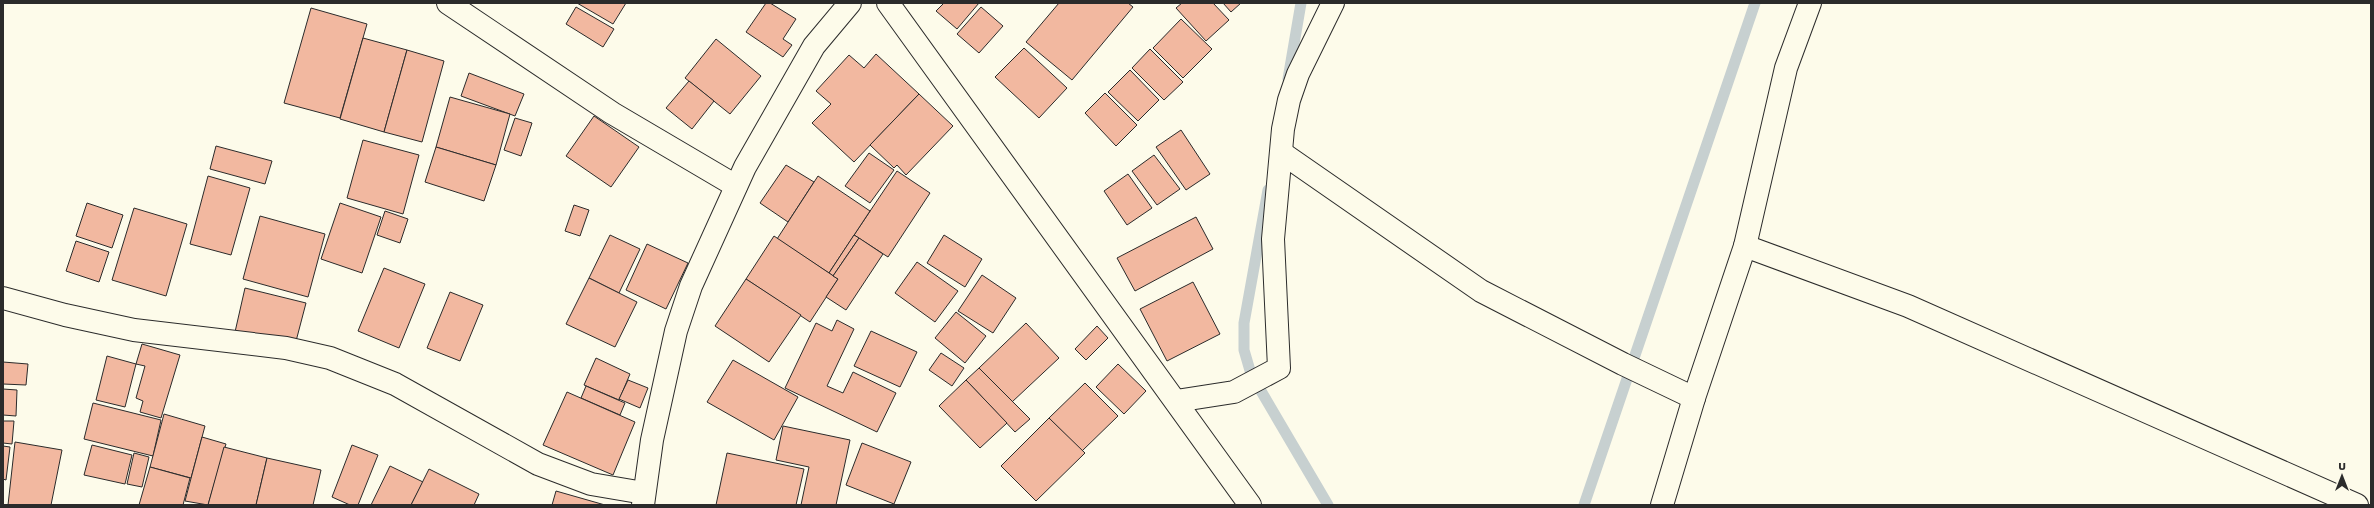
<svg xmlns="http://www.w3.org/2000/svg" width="2374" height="508" font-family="Jost,sans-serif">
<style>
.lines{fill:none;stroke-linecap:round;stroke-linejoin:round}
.stream{stroke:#c7d0d0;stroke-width:11}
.building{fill:#f2b8a0;stroke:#2b2b2b}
.minor-casing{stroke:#2b2b2b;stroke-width:24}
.tertiary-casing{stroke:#2b2b2b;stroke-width:24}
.minor{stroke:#fdfbea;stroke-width:22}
.tertiary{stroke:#fdfbea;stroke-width:22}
</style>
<rect width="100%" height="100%" fill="#fdfbea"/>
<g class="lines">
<!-- stream -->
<g class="stream">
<path d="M1288 79 1301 3"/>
<path d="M1268 190 1244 323V350L1251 374 1328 505"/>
<path d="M1584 505 1755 3"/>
</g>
</g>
<!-- building -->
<g class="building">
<path d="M577 3H626L613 24Z"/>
<path d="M766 3H770L796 19 783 39 792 45 783 57 746 32Z"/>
<path d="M944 3H979L957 29 936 11Z"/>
<path d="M1059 3H1128L1133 7 1072 80 1026 42Z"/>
<path d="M1182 3H1213L1229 20 1206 41 1176 8Z"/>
<path d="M1223 3H1241L1231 12Z"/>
<path d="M576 7 614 29 603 47 566 24Z"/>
<path d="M981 7 1003 26 979 53 957 34Z"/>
<path d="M311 8 367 24 340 118 284 103Z"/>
<path d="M1181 19 1212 49 1183 78 1153 48Z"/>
<path d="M363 38 407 50 384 132 340 119Z"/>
<path d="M716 39 761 76 730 114 685 78Z"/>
<path d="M1024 48 1067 88 1039 118 995 77Z"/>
<path d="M1150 49 1183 82 1164 100 1132 68Z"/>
<path d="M407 50 444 61 422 142 384 132Z"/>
<path d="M876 54 919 94 854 162 812 123 831 104 816 91 849 55 864 68Z"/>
<path d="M1130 70 1159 100 1138 121 1108 92Z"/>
<path d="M469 73 524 94 515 116 461 96Z"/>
<path d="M689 81 714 101 692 129 666 108Z"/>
<path d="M1105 93 1137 125 1116 146 1085 113Z"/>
<path d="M919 94 953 126 906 175 897 165 894 168 870 145Z"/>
<path d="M450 97 510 114 496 165 436 147Z"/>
<path d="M594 116 639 147 611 187 566 156Z"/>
<path d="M515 118 532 123 521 156 504 150Z"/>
<path d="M1181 130 1210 174 1186 190 1156 147Z"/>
<path d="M363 140 419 155 403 214 347 198Z"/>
<path d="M216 146 272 161 265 184 210 169Z"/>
<path d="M436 147 496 165 484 201 425 182Z"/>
<path d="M869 153 894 170 870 203 845 186Z"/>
<path d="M1154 155 1180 189 1157 205 1132 171Z"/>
<path d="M786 165 814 182 788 222 760 203Z"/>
<path d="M897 171 930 193 888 257 854 235Z"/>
<path d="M1128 174 1152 208 1127 225 1104 191Z"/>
<path d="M208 176 250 188 231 255 190 244Z"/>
<path d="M818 176 870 211 829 273 777 239Z"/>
<path d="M87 203 123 215 112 248 76 236Z"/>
<path d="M340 203 381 217 362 273 321 259Z"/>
<path d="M574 205 589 210 580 236 565 231Z"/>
<path d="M134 208 187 224 166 296 112 280Z"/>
<path d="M385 211 408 219 400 243 377 235Z"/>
<path d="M260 216 325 234 308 297 243 279Z"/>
<path d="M1196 217 1213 249 1135 291 1117 258Z"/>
<path d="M610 235 640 249 619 293 589 278Z"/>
<path d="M854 235 859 238 833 276 829 273Z"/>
<path d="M944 235 982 259 965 287 927 263Z"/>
<path d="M774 236 838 279 810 322 746 279Z"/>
<path d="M859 238 883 254 846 310 826 297 838 279 833 276Z"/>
<path d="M76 241 109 252 99 282 66 271Z"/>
<path d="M647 244 688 263 666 309 626 290Z"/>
<path d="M917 262 958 291 935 322 895 293Z"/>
<path d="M384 268 425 284 399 348 358 331Z"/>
<path d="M982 275 1016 298 993 333 958 311Z"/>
<path d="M589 278 637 302 615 347 566 324Z"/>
<path d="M746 279 801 315 769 362 715 326Z"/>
<path d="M1193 282 1220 334 1167 361 1140 309Z"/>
<path d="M245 288 306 303 295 345 235 332Z"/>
<path d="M450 292 483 305 460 361 427 348Z"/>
<path d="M956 312 986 336 965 363 935 338Z"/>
<path d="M837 320 854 329 827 386 843 393 853 372 896 393 877 432 785 388 816 323 832 331Z"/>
<path d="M1026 323 1059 358 1012 402 979 368Z"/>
<path d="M1097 326 1108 338 1086 360 1075 349Z"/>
<path d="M871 331 917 352 900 387 854 366Z"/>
<path d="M142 344 180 355 161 418 140 412 143 401 136 398 145 366 136 364Z"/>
<path d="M941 353 964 368 952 386 929 370Z"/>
<path d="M107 356 136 364 125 407 96 400Z"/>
<path d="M596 358 630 374 619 400 584 385Z"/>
<path d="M733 360 798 397 774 440 707 402Z"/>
<path d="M3 362 28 364 26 385 3 384Z"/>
<path d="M1118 364 1146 391 1124 414 1096 387Z"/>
<path d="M979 368 1030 419 1015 432 966 380Z"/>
<path d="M628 380 648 388 640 408 619 399Z"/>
<path d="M966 380 1007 423 980 448 939 406Z"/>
<path d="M1085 383 1118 416 1082 451 1049 418Z"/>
<path d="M586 386 625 403 620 415 581 398Z"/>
<path d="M3 389 17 390 16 416 3 415Z"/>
<path d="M567 392 635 422 613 475 543 445Z"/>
<path d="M93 403 161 420 153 456 84 439Z"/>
<path d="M164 414 205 426 191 478 150 467Z"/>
<path d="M1049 418 1085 453 1036 501 1001 466Z"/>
<path d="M3 421H14L12 444 3 443Z"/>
<path d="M783 426 850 440 836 505H801L809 467 776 460Z"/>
<path d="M202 437 226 444 208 505 185 501Z"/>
<path d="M15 442 62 450 51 505H8Z"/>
<path d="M862 443 911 462 894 504 846 485Z"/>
<path d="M92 445 132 455 125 484 84 475Z"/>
<path d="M352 445 378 455 358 505H350L332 497Z"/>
<path d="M3 446 10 447 6 480 3 479Z"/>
<path d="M224 447 267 458 256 505H208Z"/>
<path d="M134 453 149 457 142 487 127 484Z"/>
<path d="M727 453 804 469 796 505H716Z"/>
<path d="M267 458 321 470 313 505H256Z"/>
<path d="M390 466 423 482 411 505H371Z"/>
<path d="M150 467 190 478 183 505H139Z"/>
<path d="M429 469 479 494 474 505H411Z"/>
<path d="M556 491 605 505H552Z"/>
</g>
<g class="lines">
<defs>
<g id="minor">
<path d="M448 3 612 113 736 186"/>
<path d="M1282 153 1481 291 1623 364 1694 398"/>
<path d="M1745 246 1908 306 2357 505"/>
<path d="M3 298 65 315 134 330 286 348 330 358 395 384 538 464 591 484 644 493"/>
<path d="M1176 401 1234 392 1279 368 1273 239 1283 129 1289 100 1298 74 1333 3"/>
<path d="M643 505 652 440 676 331 691 286 745 167 814 46 850 3"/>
<path d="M1662 505 1694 398 1745 246 1786 68 1810 3"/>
</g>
<path id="tertiary" d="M888 3 1250 505"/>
</defs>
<!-- minor casing -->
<use href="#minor" class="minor-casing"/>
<!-- tertiary casing -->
<use href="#tertiary" class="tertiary-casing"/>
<!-- minor -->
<use href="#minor" class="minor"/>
<!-- tertiary -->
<use href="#tertiary" class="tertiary"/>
</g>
<!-- border -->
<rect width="2374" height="508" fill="none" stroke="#2b2b2b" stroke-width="8"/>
<!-- north arrow -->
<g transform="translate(2342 476)" stroke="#fdfbea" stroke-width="3" paint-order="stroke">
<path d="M0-3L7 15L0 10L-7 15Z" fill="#2b2b2b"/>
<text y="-6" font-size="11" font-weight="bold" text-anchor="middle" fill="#2b2b2b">U</text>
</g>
</svg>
